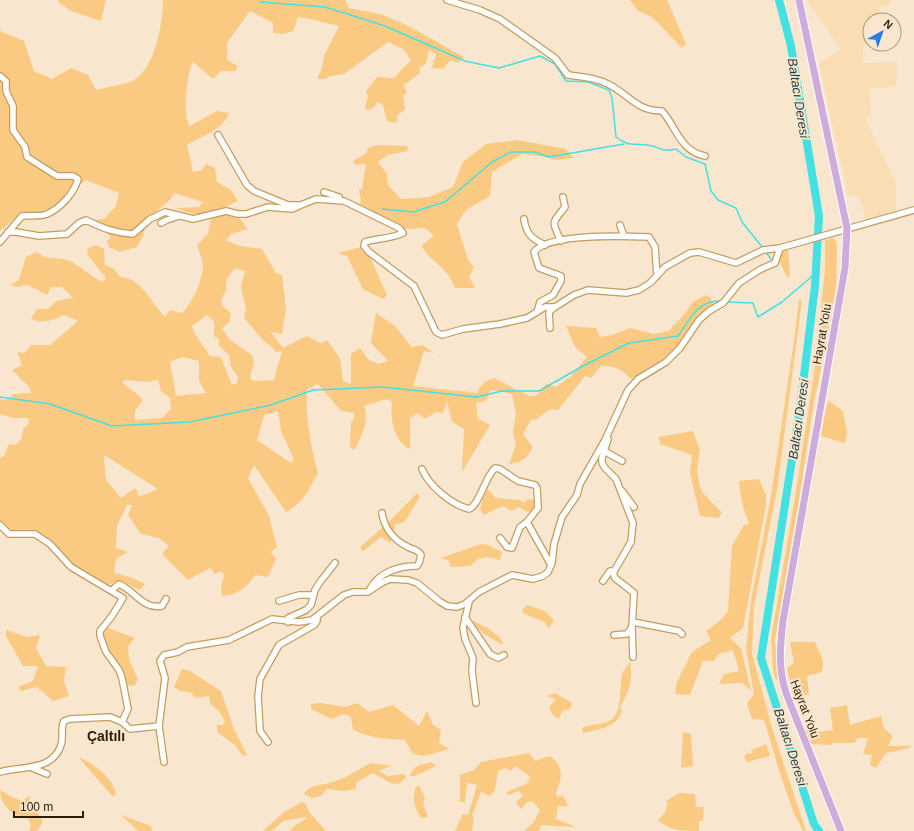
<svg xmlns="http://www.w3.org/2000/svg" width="914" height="831" font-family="Arial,sans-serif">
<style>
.built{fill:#fbddb4}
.green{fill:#fbca82;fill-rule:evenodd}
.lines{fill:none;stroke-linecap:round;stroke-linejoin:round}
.stream{stroke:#43e1e3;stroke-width:1.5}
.river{stroke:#43e1e3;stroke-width:8}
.minor-casing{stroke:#c69c5d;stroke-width:8}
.major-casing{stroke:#fff;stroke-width:9}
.minor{stroke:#fff;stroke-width:5.5}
.major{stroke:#ceabdb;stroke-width:7}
.labels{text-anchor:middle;stroke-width:4;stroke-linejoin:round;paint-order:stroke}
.street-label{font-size:12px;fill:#2d1d02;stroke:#f8e6ce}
.water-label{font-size:13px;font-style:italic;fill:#1e3e3e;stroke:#f8e6ce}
.quarter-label{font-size:14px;font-weight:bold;fill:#2d1d02;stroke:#f8e6ce}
</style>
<rect width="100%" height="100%" fill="#f8e6ce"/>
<!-- built -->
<path class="built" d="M807 0H892L889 6H881L876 20H870V33L863 48 862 63 897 62 896 86 869 89 871 115 865 118 896 184V212L866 220 859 195 848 196 819 64 841 49Z"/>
<!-- green -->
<g class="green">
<path d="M59 0H106L101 21 71 11 58 2Z"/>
<path d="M163 0H345L349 8C361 11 376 12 388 17 415 28 438 43 464 57L459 63 450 60 443 69 432 68 436 54 429 50 426 64 420 67V73L404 85 407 93 403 95 405 110 398 114 396 123 387 121 383 105 378 102 372 109 365 110 368 96 366 91 377 77 394 78 411 60 403 49 388 42 344 74 330 76 325 79H317L322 68 324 56 339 26C325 23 312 19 298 17L293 31 283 34 273 33V23L250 11 227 43V60L238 66 235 71H221L213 79 193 62C187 72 182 117 190 126L217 111 229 113C225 128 201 137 187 145L193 172 202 170 206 164 215 168 217 182 231 190 238 201C213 213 203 220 176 208L199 207 203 202 174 193 170 200 147 219 143 236 137 247 120 252 109 247 107 241 111 237 95 220 104 219 116 206 119 193 86 180 50 209 20 214 0 231V31L24 41 34 71 52 79 71 68 88 75 96 90C107 87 121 85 132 81 155 70 163 23 163 0Z"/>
<path d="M630 0H667L686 44 682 48 652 17 638 11Z"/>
<path d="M517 140 566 149 574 158 556 160 541 156 522 154 492 172 490 196 466 210 457 224 468 260 474 267 469 277 475 288H455C452 281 449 275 443 269 436 261 425 256 422 245L434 236 425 228 405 229 360 204 361 201 359 190 362 189 366 164 355 165 353 161 366 154 368 148 376 145 408 146 407 151 388 155 378 162 387 174 388 185 401 199 429 197 453 187 463 162 486 144Z"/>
<path d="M224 213 240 219 248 229 231 234 226 241 241 246 262 249 276 273 282 275 286 309 282 334 271 332 283 348 307 336 321 343 327 340 340 358 343 381 351 384V354L360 348 368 359 378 364 388 361 371 343 376 313 395 326 412 347 422 345 434 353 424 351 413 386 477 393C481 384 485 381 494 378L529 396H536L546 384 556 387 570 377 587 357 575 347 566 326 596 328 600 337 612 335 630 328 654 334 669 331 682 317 693 302 705 295 711 298 713 305 699 314 674 350 663 359 631 379C622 370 614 365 601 366L591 378 585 376 558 410 550 409 537 419 531 420 523 434 533 447C527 459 522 462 509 464L516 445 513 432 516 413 512 394 494 390 490 391 486 401 476 403 478 419 490 425 462 472 464 429 452 422 447 402 443 413 436 412 425 419 418 413 410 418V449C394 442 390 419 392 402L387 399 364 406C370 420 361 438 354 450L350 447 351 423 354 418V413L341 411 318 384 307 389C305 416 311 447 318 473 309 489 303 504 286 512L254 465 248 478 269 516 277 547 271 552 276 559 268 577 255 575C247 588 237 595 222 596L221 587 224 575 221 571 215 574 210 568 188 580 162 554 169 546 159 538 141 534 128 515 132 505H127L117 526 116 548 128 552 116 559 114 573 130 577 145 584 140 590 122 581 106 585 71 564 36 532 9 530 0 521V458L4 456 9 444 16 445 22 438 23 429 29 423 28 418H13L0 414V399L4 400 15 394 31 393 29 387 12 370 22 365 17 352 25 353 31 345H50L78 321 64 315C52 320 44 324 31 319L37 309H48L56 301 73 298 62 287H51L47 295 28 285 17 287 11 285 19 280 26 257 37 252C49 262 58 256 70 261 82 267 91 277 103 282L106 278 87 254 88 248 96 245 104 249 105 265 113 268 120 277C142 278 151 303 165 317L170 310 182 313C193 302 201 283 203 267 203 260 199 251 197 245L208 234 211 217ZM235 268 245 271 241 286 246 310 244 318 262 339 277 352 282 351 274 380 253 381 250 378 254 362 252 355 229 339 222 328 229 323 231 314 223 306 221 300 226 291V280ZM207 315 214 322V336L219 339V346L229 355 231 367 238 377 237 383 232 385 221 357 210 356 195 334 192 326ZM182 357 199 361V381L206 393 176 396 170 362ZM127 380 147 382 158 380 161 391 170 398 171 409 162 418 135 420V411L143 400C136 392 129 389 122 382ZM278 411 281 431 294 459 291 463 257 440 264 415ZM104 455 158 489 138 497 137 490 134 489 121 498 106 480Z"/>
<path d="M832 238 836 241 837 246 836 286 826 345 814 402 799 500 775 640 778 681 775 678 773 669 771 639 796 491 815 366 825 270V241Z"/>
<path d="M361 247 370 257 387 295 383 299 363 289 347 256 338 253Z"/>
<path d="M788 248 790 277H787L778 259 782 249Z"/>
<path d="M799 299 802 301 777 490 754 606 752 654 773 731 806 831H803L793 811 779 770 764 720 752 719 747 703 754 694 746 650 751 600 771 496 795 334Z"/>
<path d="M829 401 843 411 847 433 845 443 821 436 827 404Z"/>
<path d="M693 431 700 450 697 469 700 487 703 493 722 513 718 518 700 516 690 472 692 455 660 444 659 437Z"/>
<path d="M759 479 766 495V505L743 628 730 638 741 648 751 691 743 683 719 684 724 674 739 671 733 650 719 654 714 661H703L690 695 675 694 677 682 692 652 711 640 706 631 721 620 728 611 732 546 744 525 749 524 742 503 739 481Z"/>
<path d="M486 488 496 498 520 500 523 503 528 499 534 500 536 506 533 511 527 512 519 507 511 511 503 506 484 515 480 509Z"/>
<path d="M417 493 420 496 406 520 403 523 396 524 390 543 381 537 363 551 360 547 388 523Z"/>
<path d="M481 544 488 545 502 552 500 560 487 557 478 559 470 566 451 567 448 560 441 558Z"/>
<path d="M527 605 545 611 554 620 549 628 544 622 523 613V609Z"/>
<path d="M473 621 488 628 498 636 503 642 502 645 483 633 473 623Z"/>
<path d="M108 628 135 638 128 646 129 659 138 680 134 686 127 685C120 665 108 654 102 636Z"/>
<path d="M6 630 27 637 40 635 36 648 46 666 66 667 64 681 69 696 53 701 37 687 21 691 18 687 33 681 38 666H23L6 636Z"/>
<path d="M790 642H815L823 660 822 672 807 676 809 694 794 698 787 668 794 663Z"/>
<path d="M630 662C634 681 628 692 620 708L622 710C617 728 599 729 583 733L582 728C591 723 602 726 611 720 623 711 619 688 622 675 623 671 627 666 630 662Z"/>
<path d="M182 669 190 671 221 691 234 729 247 755 243 756 235 745 217 732V725H223L225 721 218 710 210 704 209 696 196 698 190 692 180 691 174 687Z"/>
<path d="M555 693 572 703 571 708 562 711 559 719 553 715 549 707 556 699 547 696Z"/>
<path d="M321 703 346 707 357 703 369 712 393 705 419 726 427 711 433 725 441 730 439 743 450 749 424 756 413 754 405 740C386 739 370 738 353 730L351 717 344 714 331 719 311 709V704Z"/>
<path d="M847 705 850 725 881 716 884 728 893 736 888 746H910V748L886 753 876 768 870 765 872 755 863 754 868 738H858L854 743H831V745L810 744 805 729 817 727 819 732 833 730 830 708Z"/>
<path d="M683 732 691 734 693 766 681 768Z"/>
<path d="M766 744 770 756 747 762 744 757 747 753 750 754 754 752 750 751Z"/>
<path d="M529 753 535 761 550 756C566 769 561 777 556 794L558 797 563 796 568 806H558L556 819 576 827 541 825 539 831H524L534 822 540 810 532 801 527 802 521 809 516 802 523 796 519 791 508 795 507 792 528 783 530 776 515 766 511 771 506 768 498 771 495 790 490 796 481 792 472 816 474 817 472 831H455L463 814 468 815 477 785 467 783 465 802H460V775L474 770 481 762Z"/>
<path d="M79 758C93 762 115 780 116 795L112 796Z"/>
<path d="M431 762 436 766 415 776H410C413 765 421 765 431 762Z"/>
<path d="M371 763 391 766 378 771 388 776 404 774 406 778 400 783 393 784 373 773 356 783V789L344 791 327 789 321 796 312 798 304 794C310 784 319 786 329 783 344 780 357 770 371 763Z"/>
<path d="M419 785 425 798 423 803 428 817 421 818C414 807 412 799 416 787Z"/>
<path d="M0 790 12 797 22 801 30 796 29 803 32 811 38 813 43 822 37 831H29L31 825 26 816C12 817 0 804 0 790Z"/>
<path d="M679 793 695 794 696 807H704L703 821H699V831C682 831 670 831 658 820L664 814 668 804 666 801Z"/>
<path d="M302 802 306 804 309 812 326 831H290L293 827 306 819 305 817 283 821 272 831H263L283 813Z"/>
<path d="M121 815 151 826 152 831H138Z"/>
</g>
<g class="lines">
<!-- stream -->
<g class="stream">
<path d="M260 2 325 7 385 26 465 61 484 65 499 68 540 56 555 64 566 81 588 82 609 90 612 98 616 137C629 148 636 142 652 146 664 149 661 152 676 149L686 157 705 164 711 191 718 200 736 208 742 222 763 248"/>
<path d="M382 209 413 212 445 202 492 162 511 152H534L549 157 624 144"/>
<path d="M765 251 771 259"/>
<path d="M727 302 753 303 758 317 782 302 816 273"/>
<path d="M0 397 50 404 112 426 190 422 271 405 313 390 382 387 477 397 502 391H539L583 366 629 343 678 336C690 319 698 300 721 301"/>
</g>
<!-- river -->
<path class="river" d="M779 0 791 46 819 216 815 286 800 408 761 658 814 824 819 831"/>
<defs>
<g id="minor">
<path d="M447 0 480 10 500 19 555 58 568 75C583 77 597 78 610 85 630 96 637 111 662 111 677 128 680 151 705 156"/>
<path d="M0 76 6 81V91L13 106V130L25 147 27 157 57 176H73L78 179C74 193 61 208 47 214 40 217 29 215 22 216L0 242"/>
<path d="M218 135 247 185 254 191 288 205H301L316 199 344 201 399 228 403 233C391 239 378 238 365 242L364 246 369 252 414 286 436 332 442 335 463 329 500 324 527 318 545 307H555L574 295 588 290 626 293 639 290 650 283 665 267 690 253 699 252 736 263 763 250 780 248"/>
<path d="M324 192 339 197"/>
<path d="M524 219C526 234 532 239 545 245"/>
<path d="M161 223 167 220 179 216"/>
<path d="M620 225 624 236"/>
<path d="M8 232H16L39 236 67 234 79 223 86 220C102 228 115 233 133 234L150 219 165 212 193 219 226 211 238 214H246L268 207 292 209 299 206"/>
<path d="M561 241C551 220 552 224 565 207L563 197"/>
<path d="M537 312 540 302 553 295 561 281V276L539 268 534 252C548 233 626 236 649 237L655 247 657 276"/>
<path d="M550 328 549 312 555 307"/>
<path d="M608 439 602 458V463L605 468 616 479 633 523 631 542 613 573 615 578 634 593 632 627 627 634 614 635"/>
<path d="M604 451 622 461"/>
<path d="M422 469C429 486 452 505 469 509 479 506 485 477 495 468L500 469 518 481 535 485 537 488 538 508 527 522 551 565"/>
<path d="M622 491 634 507"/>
<path d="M0 525 9 534H35L50 544 71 567 123 598 112 616 100 631V636L106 652 119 670 122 678 128 709 122 722"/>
<path d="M500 538 507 547 512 548 520 527 527 522"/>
<path d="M603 581 610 571H614"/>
<path d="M370 589C379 572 399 566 417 566L419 563 421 555C418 549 413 550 408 547 394 540 384 528 382 513"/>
<path d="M112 590 119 584C134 590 143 610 162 606L166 599"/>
<path d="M279 601 299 595H313"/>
<path d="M469 602 463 628 465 639 473 658 472 671 476 703"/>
<path d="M465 617 490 654 498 658 504 655"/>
<path d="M288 622V618L306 610 311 605 315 590 320 582 335 563"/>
<path d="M633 622 679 631 682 634"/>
<path d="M632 627 633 657"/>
<path d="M159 726 164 762"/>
<path d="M268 742 260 731 258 696 260 679 279 645 314 625 317 621V617"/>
<path d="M30 767 47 774"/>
<path d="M0 772C22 766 53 771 61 745 64 737 60 729 64 721L70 719 110 717 122 722 130 729 159 726 165 678 160 661 164 655 178 652 187 647 229 640 272 619 299 622 312 620 344 595 353 592H368L383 582 390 579 408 580 417 583 439 601 447 606 457 607 465 604 479 592 512 575 533 579 543 576 548 572 552 563 554 544 562 517 577 495 580 484 605 440 628 390 638 379 666 362 680 348 699 320 709 311 723 303 739 283 761 269 775 263 780 248 914 210"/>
</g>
<path id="major" d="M799 0 847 228 845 268 783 621C780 646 778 669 786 693L841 831"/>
</defs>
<!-- minor casing -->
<use href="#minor" class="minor-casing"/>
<!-- major casing -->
<use href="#major" class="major-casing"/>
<!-- minor -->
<use href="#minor" class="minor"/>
<!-- major -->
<use href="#major" class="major"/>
</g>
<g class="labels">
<!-- street labels -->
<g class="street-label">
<text transform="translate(822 334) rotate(-80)" y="4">Hayrat Yolu</text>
<text transform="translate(805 709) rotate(69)" y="4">Hayrat Yolu</text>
</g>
<!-- water labels -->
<g class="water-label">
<text transform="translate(799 98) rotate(81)" y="5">Baltacı Deresi</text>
<text transform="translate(798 419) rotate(-82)" y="5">Baltacı Deresi</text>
<text transform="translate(791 747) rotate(72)" y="5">Baltacı Deresi</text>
</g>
<!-- quarter labels -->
<g class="quarter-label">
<text x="106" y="741">Çaltılı</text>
</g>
</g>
<!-- north arrow -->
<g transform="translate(882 32) rotate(40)"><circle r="19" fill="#f8e6ce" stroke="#a7967c"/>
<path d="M0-3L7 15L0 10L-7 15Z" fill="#267de7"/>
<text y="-6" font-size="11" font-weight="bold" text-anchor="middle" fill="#2d1d02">N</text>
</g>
<!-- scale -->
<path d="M14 811v6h69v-6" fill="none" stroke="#2d1d02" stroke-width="2"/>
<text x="20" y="811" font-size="12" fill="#2d1d02" stroke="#f8e6ce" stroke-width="3" paint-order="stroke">100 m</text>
</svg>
